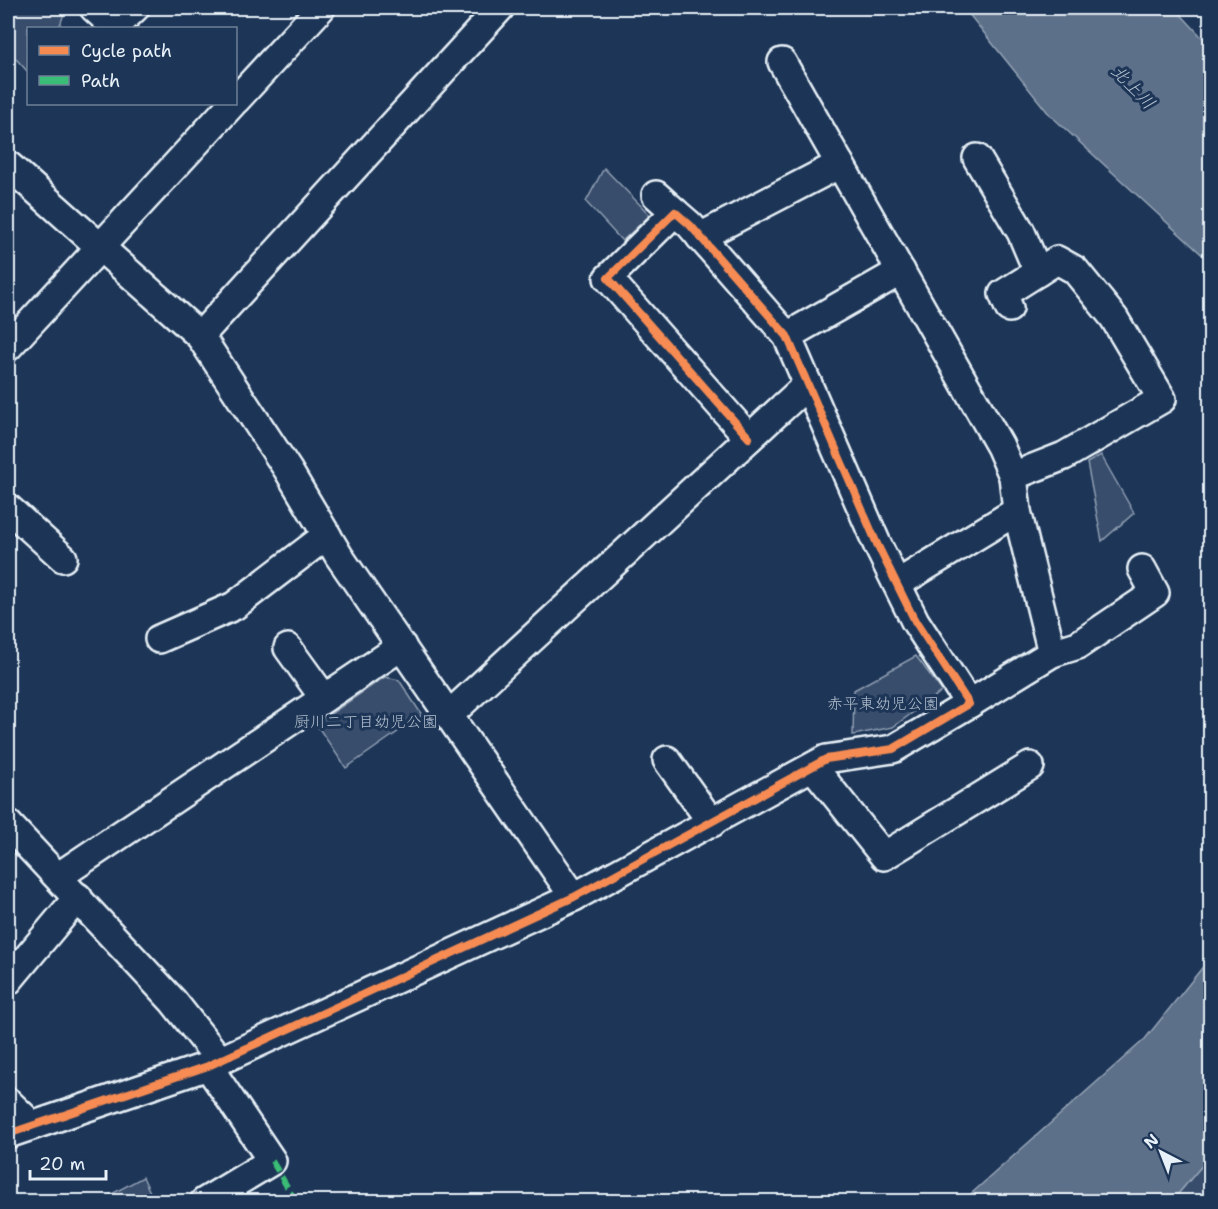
<svg xmlns="http://www.w3.org/2000/svg" width="1218" height="1209" font-family="'Shantell Sans','Klee One',sans-serif">
<style>
.green{fill:#374d6c;stroke:#909fb2;stroke-width:1.5}
.water{fill:#5d7089;stroke:#95a4b5;stroke-width:1.5}
.lines{fill:none;stroke-linecap:round;stroke-linejoin:round}
.minor-casing{stroke:#e8f1f8;stroke-width:32}
.minor{stroke:#1d3557;stroke-width:27}
.quiet{stroke:#3abd76;stroke-width:6;stroke-dasharray:12 6;stroke-linecap:butt}
.cycleway-casing{stroke:#1d3557;stroke-width:11}
.cycleway{stroke:#f68b52;stroke-width:8}
.labels{text-anchor:middle;stroke-width:6;stroke-linejoin:round;paint-order:stroke}
.park-label{font-size:16px;fill:#b3c0ce;stroke:#1d3557}
.water-label{font-size:18px;font-style:italic;fill:#b7c4d1;stroke:#1d3557}
</style>
<rect width="100%" height="100%" fill="#1d3557"/>
<filter id="ink" filterUnits="userSpaceOnUse"><feTurbulence type="fractalNoise" baseFrequency=".0167" numOctaves="2"/><feDisplacementMap in="SourceGraphic" scale="12" xChannelSelector="R" yChannelSelector="G"/><feConvolveMatrix kernelMatrix="1 2 1 2 8 2 1 2 1" color-interpolation-filters="sRGB"/></filter>
<g filter="url(#ink)">
<!-- green -->
<g class="green">
<path d="M8 8H66L59 28H28V72L8 50Z"/>
<path d="M604 168 648 213V217L622 241 586 202Z"/>
<path d="M1101 455 1134 513 1102 541 1087 463Z"/>
<path d="M916 656 942 691 893 727 853 735 854 690Z"/>
<path d="M385 677 399 680 422 715 346 768 316 724Z"/>
<path d="M1210 1156V1201H1172Z"/>
<path d="M143 1177 154 1201H99Z"/>
</g>
<!-- water -->
<g class="water">
<path d="M964 8H1175L1210 46V262L1049 114Z"/>
<path d="M1210 958V1156L1172 1201H963L1145 1039Z"/>
</g>
<g class="lines">
<defs>
<g id="minor">
<path d="M94 8 115 27 135 8"/>
<path d="M782 62 1000 446 1013 476"/>
<path d="M236 100 321 8"/>
<path d="M977 158 1021 232 1038 272"/>
<path d="M8 165 200 336 288 470 339 556 574 897"/>
<path d="M656 195 675 212"/>
<path d="M700 237 840 164"/>
<path d="M1009 308 1003 294 1057 260 1075 270 1114 318 1162 399 1064 456 1013 476 1017 511 1052 653"/>
<path d="M200 336 500 8"/>
<path d="M787 336 901 271"/>
<path d="M8 347 232 104"/>
<path d="M8 508 63 558"/>
<path d="M897 584 1017 511"/>
<path d="M159 639 234 606 327 535"/>
<path d="M288 648 324 698"/>
<path d="M969 704 1052 653 1078 645 1155 593 1142 569"/>
<path d="M449 715 808 384"/>
<path d="M667 760 712 823"/>
<path d="M813 767 884 856 1030 766"/>
<path d="M8 824 173 1001 219 1059"/>
<path d="M59 876 402 646"/>
<path d="M8 981 78 897"/>
<path d="M8 1102 32 1125"/>
<path d="M8 1134 208 1066 574 897 826 759 893 749 969 704 915 621 877 544 787 336 690 225 675 212 608 278 749 438"/>
<path d="M204 1202 272 1161 208 1066"/>
</g>
</defs>
<!-- minor casing -->
<use href="#minor" class="minor-casing"/>
<!-- minor -->
<use href="#minor" class="minor"/>
<!-- quiet -->
<path class="quiet" d="M272 1161 296 1202"/>
<defs>
<path id="cycleway" d="M8 1134 208 1066 574 897 826 759 893 749 969 704 915 621 877 544 787 336 690 225 675 212 608 278 749 438"/>
</defs>
<!-- cycleway casing -->
<use href="#cycleway" class="cycleway-casing"/>
<!-- cycleway -->
<use href="#cycleway" class="cycleway"/>
</g>
</g>
<g class="labels">
<!-- park labels -->
<g class="park-label">
<text x="883" y="709">赤平東幼児公園</text>
<text x="366" y="727">厨川二丁目幼児公園</text>
</g>
<!-- water labels -->
<g class="water-label">
<text transform="translate(1133 87) rotate(46)" y="6">北上川</text>
</g>
</g>
<!-- margin -->
<rect width="1218" height="1209" fill="none" stroke="#1d3557" stroke-width="30"/>
<rect x="15" y="15" width="1188" height="1179" fill="none" stroke="#e8f1f8" stroke-width="2" filter="url(#ink)"/>
<!-- legend -->
<rect x="27" y="27" width="210" height="78" fill="#1d3557" stroke="#6e8097" stroke-width="1.5"/>
<rect x="39" y="46" width="30" height="9" fill="#f68b52" stroke="#6e8097" stroke-width="1.5"/>
<text x="81" y="57" font-size="18" fill="#e8f1f8">Cycle path</text>
<rect x="39" y="76" width="30" height="9" fill="#3abd76" stroke="#6e8097" stroke-width="1.5"/>
<text x="81" y="87" font-size="18" fill="#e8f1f8">Path</text>
<!-- north arrow -->
<g transform="translate(1161 1152) rotate(318)" stroke="#1d3557" stroke-width="4.5" paint-order="stroke">
<path d="M0-4.5L10 22L0 15L-10 22Z" fill="#e8f1f8"/>
<text y="-9" font-size="16" font-weight="bold" text-anchor="middle" fill="#e8f1f8">N</text>
</g>
<!-- scale -->
<path d="M30 1170v9h76v-9" fill="none" stroke="#e8f1f8" stroke-width="3"/>
<text x="39" y="1170" font-size="18" fill="#e8f1f8" stroke="#1d3557" stroke-width="4.5" paint-order="stroke">20 m</text>
</svg>
